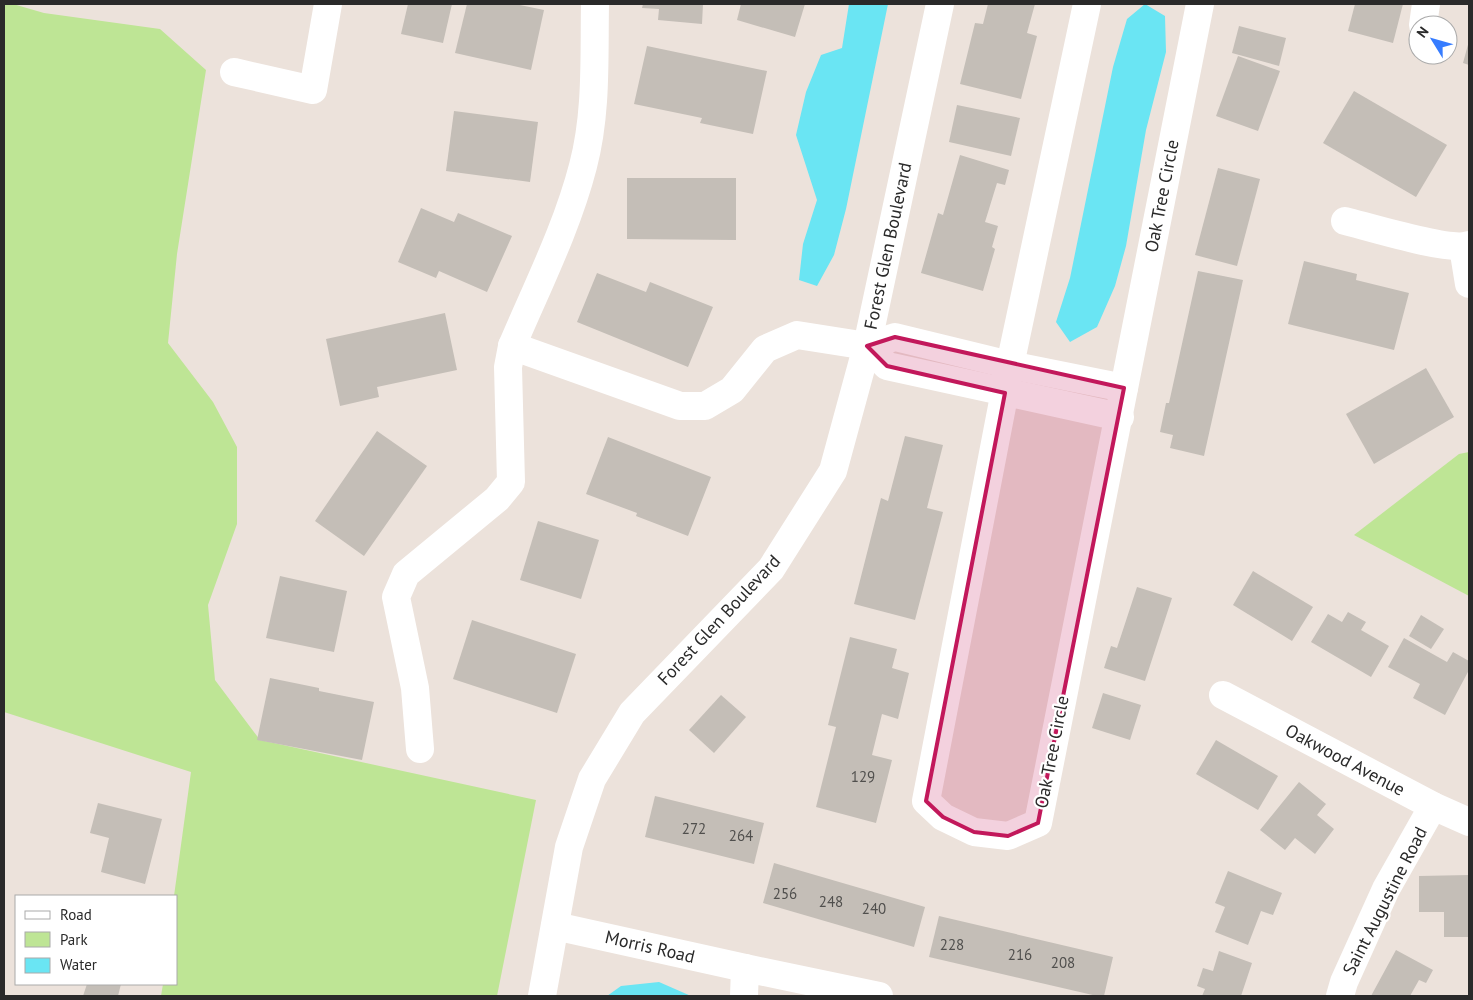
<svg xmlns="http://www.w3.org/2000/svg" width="1473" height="1000" font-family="'PT Sans',sans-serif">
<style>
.green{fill:#bee595}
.water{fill:#6ae5f3}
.building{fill:#c4beb7}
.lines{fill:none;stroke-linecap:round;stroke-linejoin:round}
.minor{stroke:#fff;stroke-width:28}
.marked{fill:#c2185b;fill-opacity:0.2;stroke:#c2185b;stroke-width:4;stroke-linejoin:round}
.labels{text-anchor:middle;stroke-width:4.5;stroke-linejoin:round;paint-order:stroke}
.number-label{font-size:15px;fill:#504f4d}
.street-label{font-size:18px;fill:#2a2a2a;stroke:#fff}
</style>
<rect width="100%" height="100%" fill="#ece2db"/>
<!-- green -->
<g class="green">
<path d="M4 4H13L44 13 160 29 206 70 177 254 168 343 213 402 237 447V524L208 605 215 680 260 740 536 800 497 996H161L163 984H176V896H174L191 772 4 712Z"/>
<path d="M1469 452V596L1354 535 1459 454Z"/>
</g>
<!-- water -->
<g class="water">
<path d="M849 4H888L846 209 834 255 817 286 799 280 803 244 817 200 796 135 806 92 821 55 842 48Z"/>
<path d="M1145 4 1165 16 1166 52 1146 130 1126 246 1115 286 1097 327 1070 342 1056 322 1070 278 1113 67 1127 19Z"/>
<path d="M659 982 691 996H607L621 986Z"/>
</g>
<!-- building -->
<g class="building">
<path d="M408 4H452L443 43 401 34Z"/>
<path d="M467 4H515L544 10 531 70 455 53Z"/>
<path d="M643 4H703L702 24 658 20 659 9 642 8Z"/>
<path d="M741 4H805L795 37 737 20Z"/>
<path d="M988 4H1035L1027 33 1037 36 1021 99 960 84 975 23 983 24Z"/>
<path d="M1355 4H1403L1393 43 1348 31Z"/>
<path d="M1239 26 1286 38 1279 66 1232 53Z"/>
<path d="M1469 41V65L1463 63Z"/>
<path d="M647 46 767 71 753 134 700 123 702 118 634 104Z"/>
<path d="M1238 56 1280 71 1258 131 1216 116Z"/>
<path d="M1354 91 1447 145 1416 197 1323 143Z"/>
<path d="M957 105 1020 118 1011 156 949 142Z"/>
<path d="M454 111 538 122 530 182 446 171Z"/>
<path d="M960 155 1009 170 1005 185 997 183 985 222 998 226 992 247 995 249 983 291 921 273 938 213 943 215Z"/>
<path d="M1218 168 1260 179 1237 266 1195 255Z"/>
<path d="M627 178H736V240L627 239Z"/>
<path d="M421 208 454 222 458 213 512 236 487 292 439 271 436 278 398 262Z"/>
<path d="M1304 261 1357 274 1356 280 1409 293 1394 350 1288 324Z"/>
<path d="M1198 271 1243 280 1204 456 1170 448 1173 435 1160 432 1166 403H1169Z"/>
<path d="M597 273 646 292 650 282 713 307 688 367 577 322Z"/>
<path d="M445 313 457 370 377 387 379 397 340 406 326 339Z"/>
<path d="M1426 368 1454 417 1374 464 1346 414Z"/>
<path d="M377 431 427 466 364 556 315 521Z"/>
<path d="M905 436 943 445 927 508 943 512 915 620 854 604 881 498 888 501Z"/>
<path d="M608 437 711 477 688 536 636 516 637 513 586 494Z"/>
<path d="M538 521 599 540 581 599 520 580Z"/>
<path d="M1253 571 1313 607 1292 641 1233 605Z"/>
<path d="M280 576 347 591 334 652 266 638Z"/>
<path d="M1137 587 1172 598 1145 681 1104 668 1111 646 1117 648Z"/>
<path d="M1348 612 1366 622 1361 630 1389 646 1371 677 1311 642 1328 614 1342 622Z"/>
<path d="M1421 615 1444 629 1431 649 1409 636Z"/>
<path d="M472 620 576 654 557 713 453 679Z"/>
<path d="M850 637 897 649 892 668 909 673 898 719 882 714 872 755 892 760 876 823 816 807 836 727 828 725Z"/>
<path d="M1404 638 1447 662 1453 652 1469 661V670L1445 715 1413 698 1420 684 1388 667Z"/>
<path d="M270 678 319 688V691L374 702 362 760 257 740Z"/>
<path d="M1103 693 1141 705 1130 740 1092 728Z"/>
<path d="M721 695 746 717 714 753 689 730Z"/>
<path d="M1216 740 1278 776 1258 810 1196 774Z"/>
<path d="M1299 782 1326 804 1317 815 1334 829 1315 854 1295 838 1285 850 1260 830Z"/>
<path d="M655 796 764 823 754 864 645 837Z"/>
<path d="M98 803 162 819 145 884 101 872 109 838 90 833Z"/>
<path d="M774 863 925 907 914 947 763 903Z"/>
<path d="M1228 871 1282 893 1273 915 1261 911 1248 945 1215 932 1225 907 1215 903Z"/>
<path d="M1469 875V937H1444V912H1419V876Z"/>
<path d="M939 916 1113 957 1104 996H1097L929 957Z"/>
<path d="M1396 950 1433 970 1426 983 1419 980 1410 996H1371Z"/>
<path d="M1219 951 1252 963 1241 996H1202L1205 989 1197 986 1203 968 1213 971Z"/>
<path d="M87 984H121L118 996H83Z"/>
</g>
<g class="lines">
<!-- minor -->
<g class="minor">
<path d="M1087 4 1010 365 926 801 943 817 974 832 1008 836 1038 823 1200 4"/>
<path d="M1423 25 1426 4"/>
<path d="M234 72 313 90 328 4"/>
<path d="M1345 221C1369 227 1450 252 1469 245"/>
<path d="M1463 247 1469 284"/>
<path d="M512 346 680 406H705L732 390 765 349 797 335 867 346 895 337 1010 365 1124 388"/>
<path d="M867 346 887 366 1120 417"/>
<path d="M1223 695 1433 806 1469 822"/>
<path d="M420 749 415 688 396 597 406 574 497 499 511 482 508 367 512 346C537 287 567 228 583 166 597 113 594 58 595 4"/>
<path d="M555 926 745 968"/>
<path d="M542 996 569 847 592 779 632 713 771 569 833 471 867 346 940 4"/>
<path d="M744 996 745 968 879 996"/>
<path d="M1340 996 1344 982 1386 889 1433 806"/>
</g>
</g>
<!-- marked area -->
<path class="marked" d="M895 337 1124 388 1038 823 1008 836 974 832 943 817 926 801 1005 393 887 366 867 346Z"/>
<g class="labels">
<!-- number labels -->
<g class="number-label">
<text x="863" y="782">129</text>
<text x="694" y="834">272</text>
<text x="741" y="841">264</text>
<text x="785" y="899">256</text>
<text x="831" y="907">248</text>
<text x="874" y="914">240</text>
<text x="952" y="950">228</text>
<text x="1020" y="960">216</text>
<text x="1063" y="968">208</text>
</g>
<!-- street labels -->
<g class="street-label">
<text transform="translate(1162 196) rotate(-79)" y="6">Oak Tree Circle</text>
<text transform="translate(888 246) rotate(-78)" y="6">Forest Glen Boulevard</text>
<text transform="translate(719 620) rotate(-47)" y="6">Forest Glen Boulevard</text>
<text transform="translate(1052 752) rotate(-79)" y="6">Oak Tree Circle</text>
<text transform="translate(1345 760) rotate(28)" y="6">Oakwood Avenue</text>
<text transform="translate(1385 901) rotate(-63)" y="6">Saint Augustine Road</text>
<text transform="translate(650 947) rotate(13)" y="6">Morris Road</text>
</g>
</g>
<!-- border -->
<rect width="1473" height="1000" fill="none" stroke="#2a2a2a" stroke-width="10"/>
<!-- legend -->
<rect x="15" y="895" width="162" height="90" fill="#ffffff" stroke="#aaaaaa"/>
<rect x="25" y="911" width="25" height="8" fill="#ffffff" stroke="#aaaaaa"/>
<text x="60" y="920" font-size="15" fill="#2a2a2a">Road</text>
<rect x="25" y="932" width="25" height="15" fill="#bee595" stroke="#aaaaaa"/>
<text x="60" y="945" font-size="15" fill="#2a2a2a">Park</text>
<rect x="25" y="958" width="25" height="15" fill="#6ae5f3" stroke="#aaaaaa"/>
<text x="60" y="970" font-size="15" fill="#2a2a2a">Water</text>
<!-- north arrow -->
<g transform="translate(1433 40) rotate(307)"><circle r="24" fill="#ffffff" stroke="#aaaaaa"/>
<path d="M0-4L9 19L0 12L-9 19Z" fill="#367cff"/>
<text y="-8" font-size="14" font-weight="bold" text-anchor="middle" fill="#2a2a2a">N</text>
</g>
</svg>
